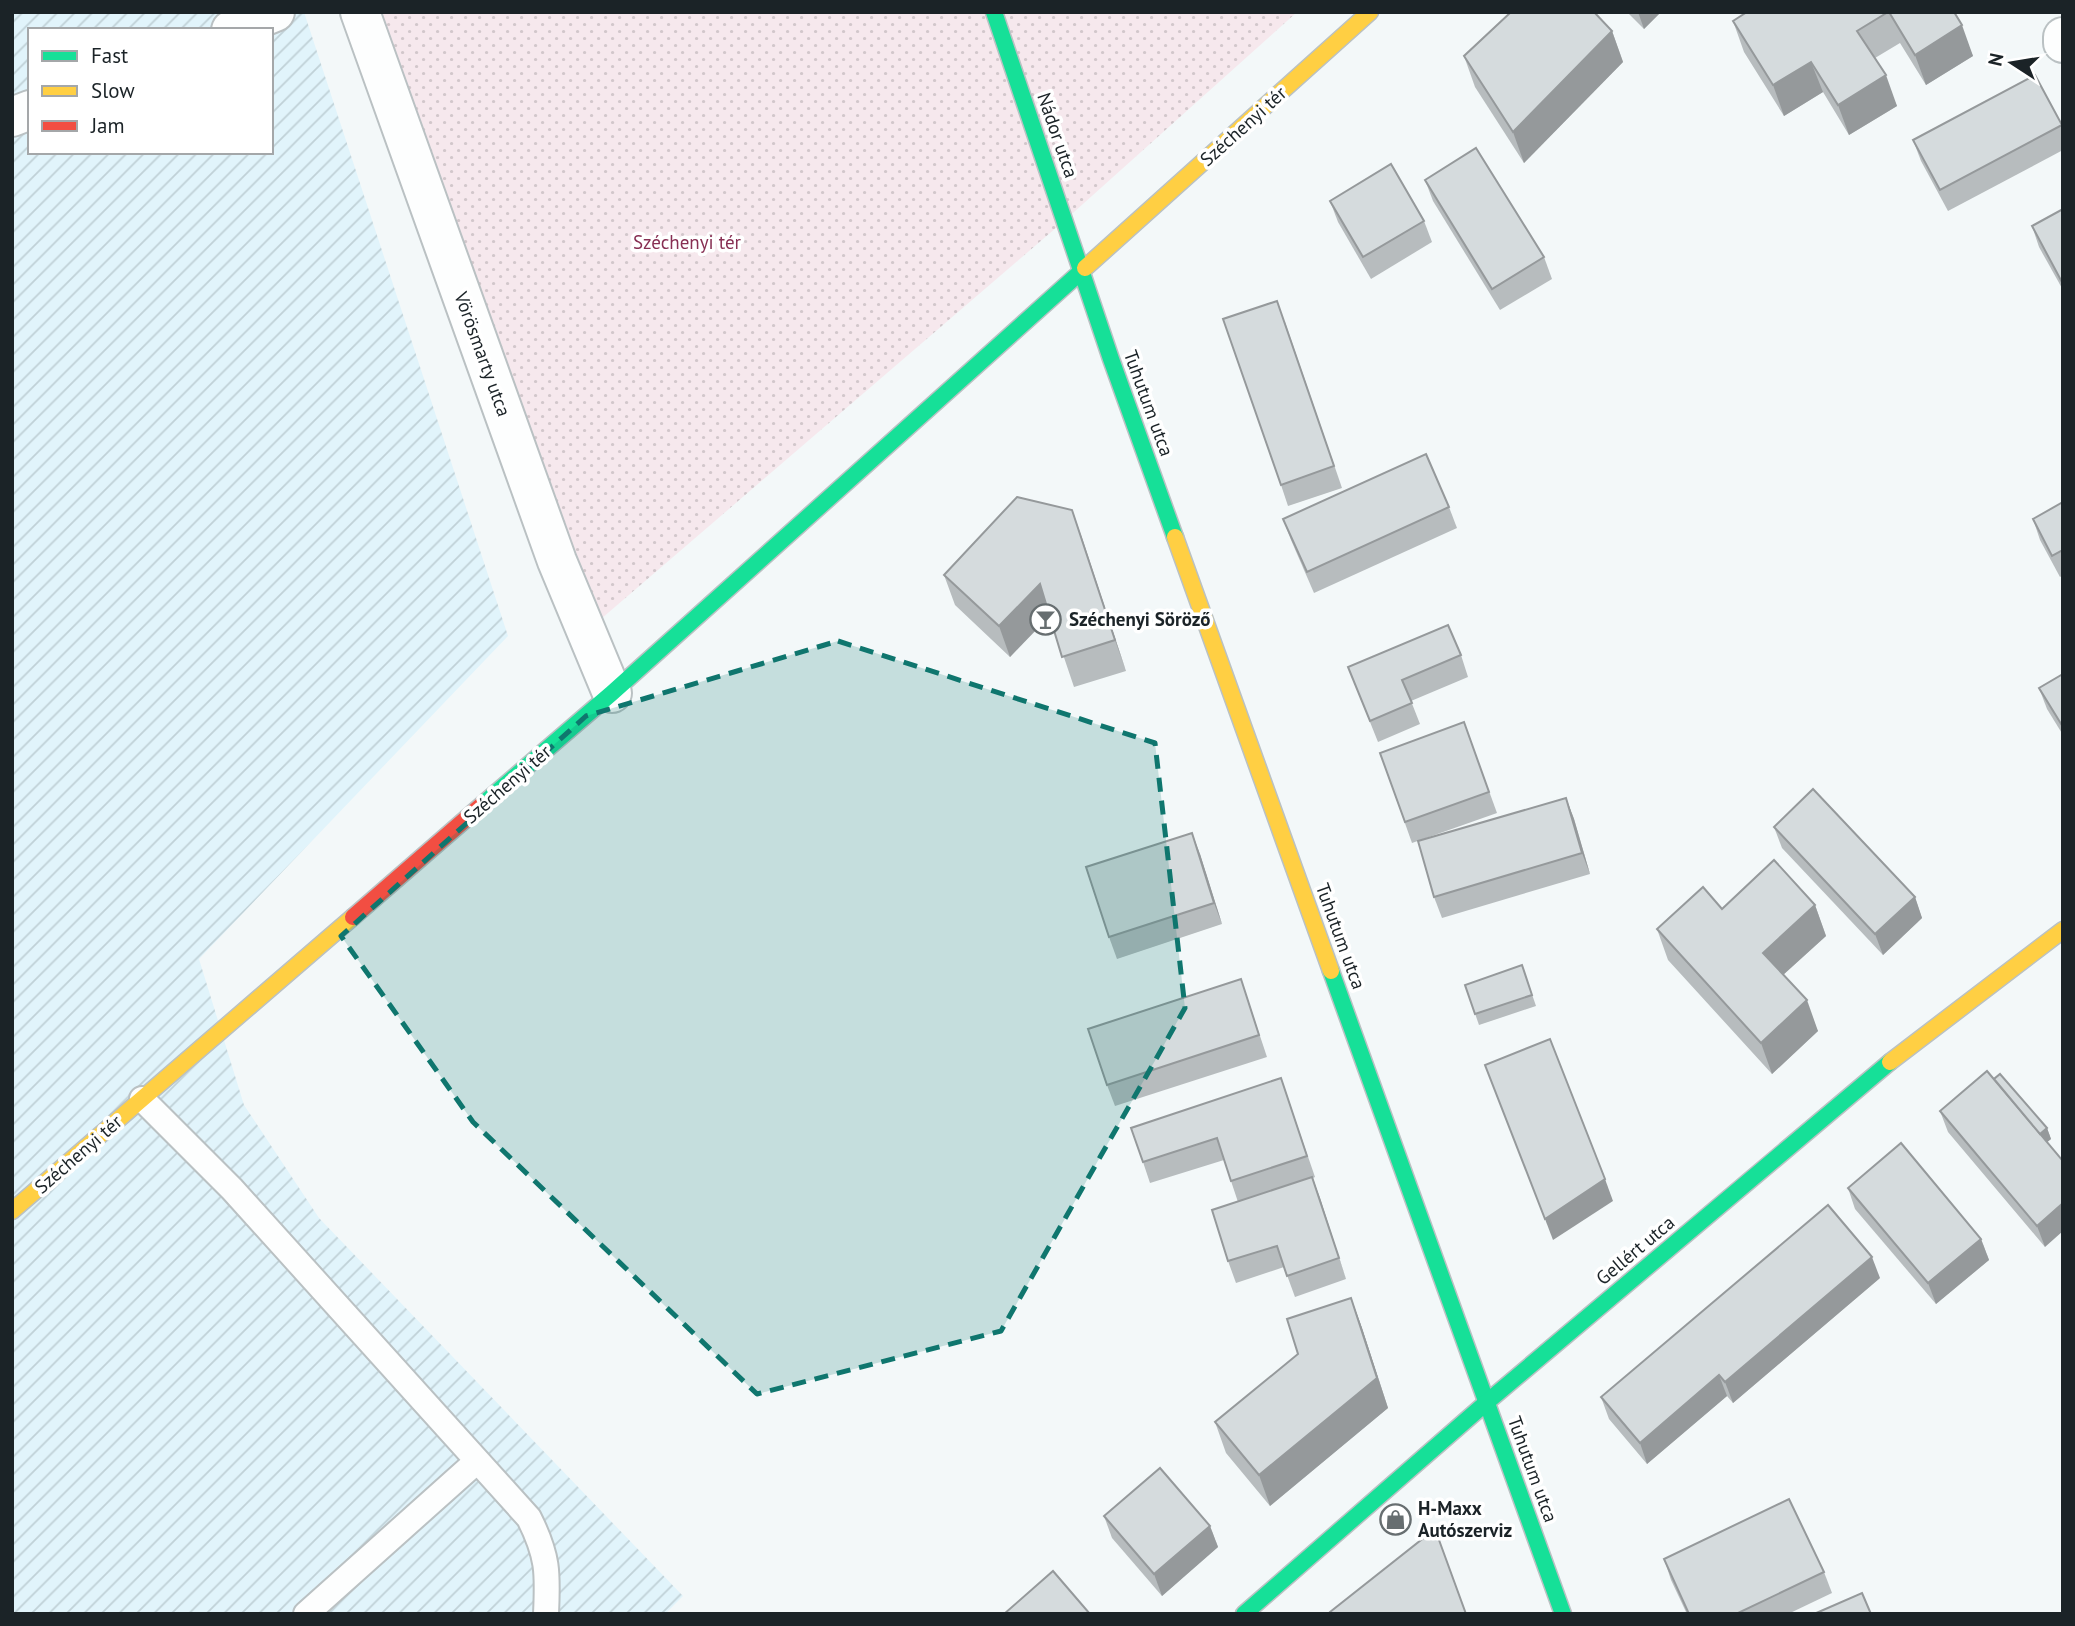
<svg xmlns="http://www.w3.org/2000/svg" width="2075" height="1626" font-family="'PT Sans',sans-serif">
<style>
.industrial{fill:url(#industrial-furrows);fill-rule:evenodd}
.park{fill:url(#park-dots)}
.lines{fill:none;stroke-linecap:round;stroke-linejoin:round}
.lane-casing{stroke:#bac1c3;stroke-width:28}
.street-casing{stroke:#bac1c3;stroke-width:42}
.fast-casing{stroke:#bac1c3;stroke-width:19}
.slow-casing{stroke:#bac1c3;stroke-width:19}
.jam-casing{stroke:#bac1c3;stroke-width:19}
.lane{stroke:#fdfefe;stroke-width:24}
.street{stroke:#fdfefe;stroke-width:38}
.fast{stroke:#16e098;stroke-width:16}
.slow{stroke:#ffcf43;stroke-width:16}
.jam{stroke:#f24e42;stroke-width:16}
.wall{fill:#b7bcbe}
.shaded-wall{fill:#95999b}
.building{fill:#d5dbdd;stroke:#95999b;stroke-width:2}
.marked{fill:#0f766e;fill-opacity:0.2;stroke:#0f766e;stroke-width:5;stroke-dasharray:14 9;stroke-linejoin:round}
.labels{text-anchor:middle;stroke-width:7;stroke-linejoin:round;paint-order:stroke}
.street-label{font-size:19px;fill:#1b2327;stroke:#fff}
.park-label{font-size:19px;fill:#872f53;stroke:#fff}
.poi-label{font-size:19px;font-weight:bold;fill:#1b2327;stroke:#fff;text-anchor:start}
</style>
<defs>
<pattern id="industrial-furrows" width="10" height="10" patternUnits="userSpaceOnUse" patternTransform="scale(1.75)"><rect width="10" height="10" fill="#e1f4fb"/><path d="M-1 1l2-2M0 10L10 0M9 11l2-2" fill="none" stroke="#c0d1d7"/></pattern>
<pattern id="park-dots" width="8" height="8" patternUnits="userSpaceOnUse" patternTransform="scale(1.75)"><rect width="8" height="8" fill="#f6e8ed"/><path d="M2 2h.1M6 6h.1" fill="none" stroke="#d2c7cb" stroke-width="1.8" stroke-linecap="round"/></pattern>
</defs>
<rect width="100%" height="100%" fill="#f3f8f9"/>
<!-- industrial -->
<path class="industrial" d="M12 12H304L508 636 199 959 244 1105 319 1218 683 1596 665 1614H12ZM30 30H271V152H30Z"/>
<!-- park -->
<path class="park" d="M360 12H1297L1064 221 587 631Z"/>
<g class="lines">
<defs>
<g id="lane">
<path d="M142 1099 232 1189 529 1518C548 1556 548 1572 546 1614"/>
<path d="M306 1614 476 1462"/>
</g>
<g id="street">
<path d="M360 12 557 561 612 693"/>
<path d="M231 30 275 12"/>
<path d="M2063 37V43"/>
<path d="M12 117 30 110"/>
</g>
<g id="fast">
<path d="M994 12 1111 359 1175 537"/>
<path d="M483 804 612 693 1085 268"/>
<path d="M1331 971 1563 1614"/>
<path d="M1244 1614 1487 1402 1890 1062"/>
</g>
<g id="slow">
<path d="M1085 268 1370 12"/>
<path d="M1175 537 1331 971"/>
<path d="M1890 1062 2063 930"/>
<path d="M12 1211 353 917"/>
</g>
<path id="jam" d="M353 917 483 804"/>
</defs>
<!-- lane casing -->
<use href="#lane" class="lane-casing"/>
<!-- street casing -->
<use href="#street" class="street-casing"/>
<!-- fast casing -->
<use href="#fast" class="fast-casing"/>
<!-- slow casing -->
<use href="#slow" class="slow-casing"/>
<!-- jam casing -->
<use href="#jam" class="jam-casing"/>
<!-- lane -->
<use href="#lane" class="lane"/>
<!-- street -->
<use href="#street" class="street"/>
<!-- fast -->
<use href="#fast" class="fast"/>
<!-- slow -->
<use href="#slow" class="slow"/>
<!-- jam -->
<use href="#jam" class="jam"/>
</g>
<!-- wall -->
<g class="wall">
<path d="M1627 12H1661L1644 29Z"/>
<path d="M1747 12H1954L1973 56 1926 85 1900 43 1875 58 1897 106 1849 135 1823 92 1784 116 1744 52 1733 21Z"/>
<path d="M1612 31 1623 62 1524 163 1475 87 1464 56Z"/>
<path d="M2062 125 2063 129V150L1948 211 1921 161 1913 140Z"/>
<path d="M1425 180 1544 257 1552 279 1500 310 1433 201Z"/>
<path d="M1330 201 1424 221 1432 242 1371 279 1338 222Z"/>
<path d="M2063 209V290L2039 247 2032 226Z"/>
<path d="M1285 322 1342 488 1288 506 1281 485Z"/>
<path d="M2063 502V575L2060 577 2040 540 2033 519Z"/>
<path d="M1449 507 1457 528 1314 593 1291 540 1283 519Z"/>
<path d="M1072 510 1126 671 1074 687 1050 616 1010 657 955 605 944 575Z"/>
<path d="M1461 655 1468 677 1411 701 1420 724 1378 742 1348 667Z"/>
<path d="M2063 674V735L2047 709 2039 688Z"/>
<path d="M1464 722 1497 813 1412 843 1380 753Z"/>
<path d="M1566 798 1574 819 1590 874 1442 918 1434 897Z"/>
<path d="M1774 827 1915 897 1922 918 1883 955 1782 848Z"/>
<path d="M1200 854 1222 924 1117 959 1109 937Z"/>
<path d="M1815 905 1826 936 1783 975 1818 1031 1772 1074 1668 960 1657 929 1722 909Z"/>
<path d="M1522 965 1536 1006 1479 1025 1465 985Z"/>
<path d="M1248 1000 1267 1057 1115 1106 1107 1085Z"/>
<path d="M1281 1078 1315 1177 1313 1178 1346 1279 1295 1297 1284 1267 1236 1283 1228 1261 1238 1202 1224 1160 1150 1183 1143 1162Z"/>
<path d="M1994 1079 2047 1128 2051 1139 2047 1142 2045 1247 1948 1132 1940 1111Z"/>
<path d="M1848 1188 1981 1239 1989 1260 1936 1304 1855 1209Z"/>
<path d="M1880 1278 1733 1403 1727 1396 1647 1464 1609 1419 1601 1397Z"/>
<path d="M1351 1298 1362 1328 1388 1408 1270 1506 1226 1453 1215 1422 1298 1354Z"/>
<path d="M1104 1516 1210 1526 1218 1547 1162 1596 1112 1538Z"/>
<path d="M1664 1559 1824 1572 1832 1593 1788 1614H1687L1671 1580Z"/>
</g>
<!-- shaded-wall -->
<g class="shaded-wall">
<path d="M1638 12H1661L1644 29Z"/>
<path d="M1962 25 1973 56 1926 85 1915 55Z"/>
<path d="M1612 31 1623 62 1524 163 1513 132Z"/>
<path d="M1811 62 1823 92 1784 116 1773 85Z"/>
<path d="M1886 75 1897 106 1849 135 1838 105Z"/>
<path d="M1072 510 1083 541 1126 671 1115 640Z"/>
<path d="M1040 584 1051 614 1010 657 999 626Z"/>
<path d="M1566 798 1574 819 1590 874 1582 853Z"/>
<path d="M1192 833 1200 854 1222 924 1214 903Z"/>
<path d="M1915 897 1922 918 1883 955 1875 934Z"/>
<path d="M1815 905 1826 936 1774 983 1763 953Z"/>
<path d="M1807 1000 1818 1031 1772 1074 1761 1043Z"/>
<path d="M2047 1128 2051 1139 2040 1148 2036 1137Z"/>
<path d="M1312 1177 1320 1198 1346 1279Z"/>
<path d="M1605 1179 1613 1201 1553 1240 1545 1219Z"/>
<path d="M2063 1203V1231L2045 1247 2037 1226Z"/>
<path d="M1981 1239 1989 1260 1936 1304 1928 1283Z"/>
<path d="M1872 1257 1880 1278 1733 1403 1725 1382Z"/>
<path d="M1351 1298 1362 1328 1388 1408 1270 1506 1259 1475Z"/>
<path d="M1719 1375 1727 1396 1647 1464 1640 1443Z"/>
<path d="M1210 1526 1218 1547 1162 1596 1154 1574Z"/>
</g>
<!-- building -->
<g class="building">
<path d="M1511 12H1594L1612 31 1513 132 1464 56Z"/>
<path d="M1747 12H1888L1857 31 1886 75 1838 105 1811 62 1773 85 1733 21Z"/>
<path d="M1889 12H1954L1962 25 1915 55Z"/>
<path d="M2035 75 2062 125 1940 190 1913 140Z"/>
<path d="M1476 148 1544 257 1492 289 1425 180Z"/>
<path d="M1391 164 1424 221 1363 257 1330 201Z"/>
<path d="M2063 209V284L2032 226Z"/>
<path d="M1277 301 1334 466 1281 485 1223 319Z"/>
<path d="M1426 454 1449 507 1307 572 1283 519Z"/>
<path d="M1017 497 1072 510 1115 640 1062 657 1040 584 999 626 944 575Z"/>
<path d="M2063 502V550L2052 556 2033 519Z"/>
<path d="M1448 625 1461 655 1402 680 1412 703 1370 721 1348 667Z"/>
<path d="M2063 674V727L2039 688Z"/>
<path d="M1464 722 1489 792 1405 822 1380 753Z"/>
<path d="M1813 789 1915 897 1875 934 1774 827Z"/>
<path d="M1566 798 1582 853 1434 897 1418 841Z"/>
<path d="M1192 833 1214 903 1109 937 1086 867Z"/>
<path d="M1774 860 1815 905 1763 953 1807 1000 1761 1043 1657 929 1703 887 1722 909Z"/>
<path d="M1522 965 1532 995 1475 1014 1465 985Z"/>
<path d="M1241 979 1259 1035 1107 1085 1088 1029Z"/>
<path d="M1550 1039 1605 1179 1545 1219 1485 1065Z"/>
<path d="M1987 1071 2063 1161V1203L2037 1226 1940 1111Z"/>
<path d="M2000 1074 2047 1128 2040 1134 1994 1079Z"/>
<path d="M1281 1078 1307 1156 1231 1181 1217 1138 1143 1162 1131 1128Z"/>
<path d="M1901 1143 1981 1239 1928 1283 1848 1188Z"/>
<path d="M1312 1177 1339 1258 1287 1276 1277 1246 1228 1261 1212 1210Z"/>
<path d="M1828 1205 1872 1257 1725 1382 1719 1375 1640 1443 1601 1397Z"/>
<path d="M1351 1298 1377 1378 1259 1475 1215 1422 1298 1354 1287 1319Z"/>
<path d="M1160 1468 1210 1526 1154 1574 1104 1516Z"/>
<path d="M1789 1499 1824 1572 1736 1614H1689L1664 1559Z"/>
<path d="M1435 1529 1466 1614H1331L1330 1612Z"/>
<path d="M1053 1571 1090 1614H1004Z"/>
<path d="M1862 1593 1871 1614H1814Z"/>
</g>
<!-- marked area -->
<path class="marked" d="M838 641 1155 743 1185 1008 1001 1331 757 1394 473 1122 341 936 586 716Z"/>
<!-- icons -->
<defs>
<symbol id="bar-ring" viewBox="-11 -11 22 22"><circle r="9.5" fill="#fff" stroke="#676e70" stroke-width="1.5"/><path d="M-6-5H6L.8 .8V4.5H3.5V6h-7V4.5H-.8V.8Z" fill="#676e70"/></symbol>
<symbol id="shop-ring" viewBox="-11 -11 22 22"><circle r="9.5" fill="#fff" stroke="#676e70" stroke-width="1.5"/><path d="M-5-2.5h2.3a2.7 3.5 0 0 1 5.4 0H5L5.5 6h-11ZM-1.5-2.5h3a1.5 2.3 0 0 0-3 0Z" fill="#676e70"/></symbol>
</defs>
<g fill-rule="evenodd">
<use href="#bar-ring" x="1028" y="602" width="35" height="35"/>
<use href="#shop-ring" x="1378" y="1502" width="35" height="35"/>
</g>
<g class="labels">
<!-- street labels -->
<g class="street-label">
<text transform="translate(1243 126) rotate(-42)" y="7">Széchenyi tér</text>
<text transform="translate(1058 135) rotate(71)" y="7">Nádor utca</text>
<text transform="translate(483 354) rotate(70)" y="7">Vörösmarty utca</text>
<text transform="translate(1149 403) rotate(70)" y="7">Tuhutum utca</text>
<text transform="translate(507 784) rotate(-41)" y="7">Széchenyi tér</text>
<text transform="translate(1341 936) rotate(70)" y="7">Tuhutum utca</text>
<text transform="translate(78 1154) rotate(-41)" y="7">Széchenyi tér</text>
<text transform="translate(1635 1250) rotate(-40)" y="7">Gellért utca</text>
<text transform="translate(1533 1469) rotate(70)" y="7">Tuhutum utca</text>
</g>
<!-- park labels -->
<g class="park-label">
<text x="687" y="249">Széchenyi tér</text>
</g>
<!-- poi labels -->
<g class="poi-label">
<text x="1069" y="626">Széchenyi Söröző</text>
<text x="1418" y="1515">H-Maxx<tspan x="1418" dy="22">Autószerviz</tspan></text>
</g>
</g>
<!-- border -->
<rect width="2075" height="1626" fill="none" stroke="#1b2327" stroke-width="28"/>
<!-- legend -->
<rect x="28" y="28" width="245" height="126" fill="#ffffff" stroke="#a4a7a9" stroke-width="2"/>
<rect x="42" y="51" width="35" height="10" fill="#16e098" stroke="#a4a7a9" stroke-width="2"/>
<text x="91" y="63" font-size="21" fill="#1b2327">Fast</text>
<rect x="42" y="86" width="35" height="10" fill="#ffcf43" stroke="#a4a7a9" stroke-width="2"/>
<text x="91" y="98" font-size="21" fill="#1b2327">Slow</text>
<rect x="42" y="121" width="35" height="10" fill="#f24e42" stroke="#a4a7a9" stroke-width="2"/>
<text x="91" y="133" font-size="21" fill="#1b2327">Jam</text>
<!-- north arrow -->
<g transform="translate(2012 63) rotate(282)" stroke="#ffffff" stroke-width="5" paint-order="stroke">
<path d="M0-5L12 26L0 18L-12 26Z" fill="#1b2327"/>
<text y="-10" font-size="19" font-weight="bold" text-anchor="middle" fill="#1b2327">N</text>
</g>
</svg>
